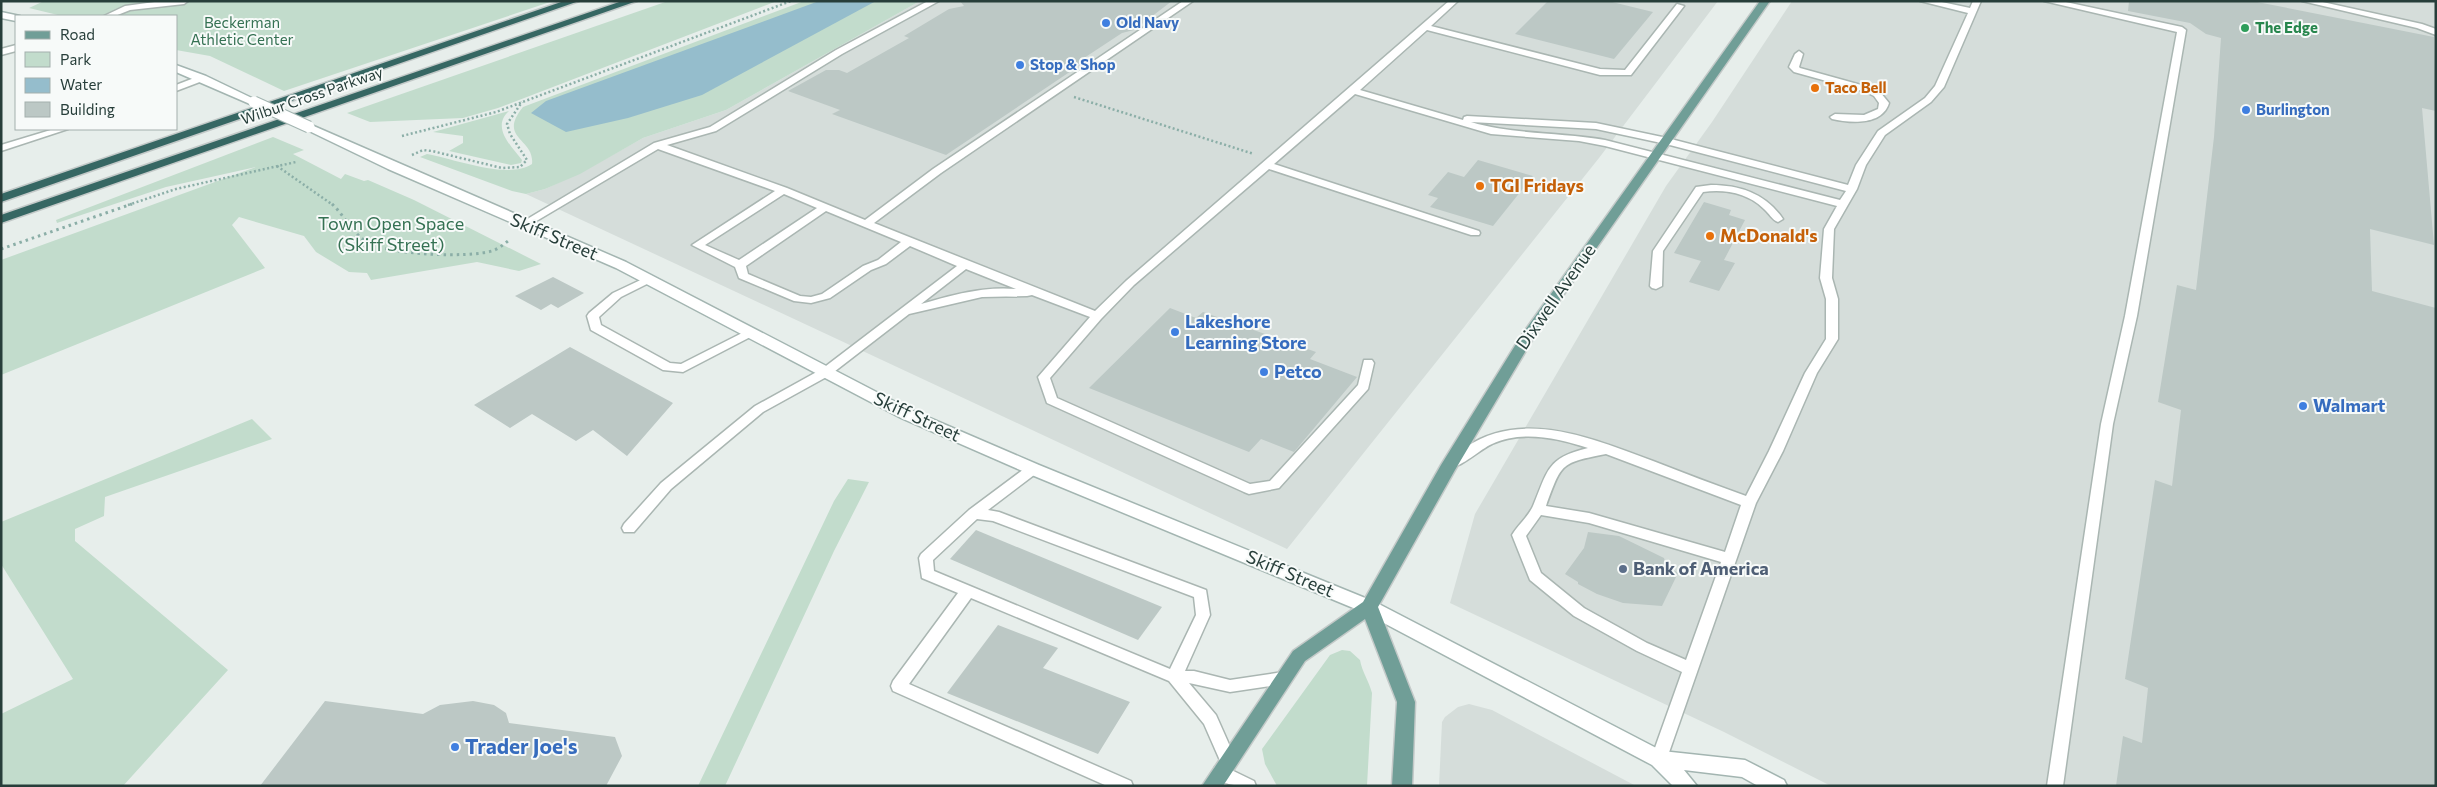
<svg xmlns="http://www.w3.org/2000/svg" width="2437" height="787" font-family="Commissioner,sans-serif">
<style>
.built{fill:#d5ddda}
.green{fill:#c2dccc}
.water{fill:#95bdcc}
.building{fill:#bcc8c5}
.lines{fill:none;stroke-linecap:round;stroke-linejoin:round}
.lane-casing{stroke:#aab6b2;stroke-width:3}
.secondary-casing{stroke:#a3b5b1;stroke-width:3}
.primary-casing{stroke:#c3c9c8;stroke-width:3}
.highway-casing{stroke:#c3c9c8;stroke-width:3}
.path-far1{stroke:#8baea7;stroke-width:2.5;stroke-dasharray:2 2.5;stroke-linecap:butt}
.path{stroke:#8baea7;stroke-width:3;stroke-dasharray:2.5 4;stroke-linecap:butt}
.lane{fill:#fff;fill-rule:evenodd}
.secondary{fill:#fff;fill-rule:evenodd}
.primary{fill:#709e97;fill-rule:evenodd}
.highway{fill:#366763;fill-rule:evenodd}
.secondary-bridge-casing{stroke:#a3b5b1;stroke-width:13;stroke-linecap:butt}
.secondary-bridge{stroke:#fff;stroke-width:11}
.shop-dot{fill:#3f7fe0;stroke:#f7faf9;stroke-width:2}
.leisure-dot{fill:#2e9e5b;stroke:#f7faf9;stroke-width:2}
.food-dot{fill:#e8710a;stroke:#f7faf9;stroke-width:2}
.service-dot{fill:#5c6f8a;stroke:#f7faf9;stroke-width:2}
.labels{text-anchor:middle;stroke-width:4;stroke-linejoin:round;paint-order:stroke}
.far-park-label{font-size:15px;fill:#357153;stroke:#f7faf9}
.far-shop-label{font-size:15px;font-weight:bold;fill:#366cbe;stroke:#f7faf9;text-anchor:start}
.far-leisure-label{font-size:15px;font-weight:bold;fill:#27864d;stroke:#f7faf9;text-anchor:start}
.far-food-label{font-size:15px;font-weight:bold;fill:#c56008;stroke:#f7faf9;text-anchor:start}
.far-street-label{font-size:15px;fill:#273e3a;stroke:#f7faf9}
.food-label{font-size:18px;font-weight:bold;fill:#c56008;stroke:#f7faf9;text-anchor:start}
.park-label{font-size:18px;fill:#357153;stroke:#f7faf9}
.street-label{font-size:18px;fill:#273e3a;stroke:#f7faf9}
.shop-label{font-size:18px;font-weight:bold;fill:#366cbe;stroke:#f7faf9;text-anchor:start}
.service-label{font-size:18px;font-weight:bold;fill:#4e5e75;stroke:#f7faf9;text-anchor:start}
.near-shop-label{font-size:21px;font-weight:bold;fill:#366cbe;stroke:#f7faf9;text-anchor:start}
</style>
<rect width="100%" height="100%" fill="#e7eeeb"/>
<!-- built -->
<g class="built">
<path d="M920 1H1718L1599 158 1287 549 526 194 545 189 582 172 643 138 726 110Z"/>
<path d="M1792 1H2436V786H1831L1724 732 1450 603 1475 514 1666 186 1712 122Z"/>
<path d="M1469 704 1492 710 1636 786H1439L1442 722 1445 717 1458 707Z"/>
</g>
<!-- green -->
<g class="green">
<path d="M44 1H553L284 91 210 56 176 50V16H62L29 8Z"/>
<path d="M668 1H777L498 108 463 118 370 122 347 113Z"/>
<path d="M804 1H920L726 110 643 138 580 174 545 189 526 194 512 191 420 157 427 154C455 159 508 180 532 164 535 138 497 139 523 107Z"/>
<path d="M509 111C491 127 511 146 522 160L521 163 511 165 449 151 463 143V136L433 132Z"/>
<path d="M273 137 304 150 293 154 341 179 345 174 364 181 368 180 414 200 541 264 519 271 477 262 371 280 367 273 349 272 316 252 304 236 239 217 232 225 265 268 1 375V260L256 167 166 187 57 223 56 220Z"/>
<path d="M252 419 272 439 105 497 104 516 75 529V541L228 670 123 786H1V714L73 679 1 564V522Z"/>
<path d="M848 479 869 482 834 551 725 786H698L834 501Z"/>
<path d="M1342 650 1350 651 1360 660C1362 672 1369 681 1372 693L1367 786H1277L1265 764 1262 749 1330 655Z"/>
</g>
<!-- water -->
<path class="water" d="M819 1H876L702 95 628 118 566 132 531 113 546 101Z"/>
<!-- building -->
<g class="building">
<path d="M960 1H1172L1134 30 1122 33 1081 60 1086 61 946 155 832 114 840 110 788 91 826 70H839L847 73 909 38 904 36 949 9 964 6Z"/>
<path d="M1548 1H1608L1653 12 1614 59 1515 34Z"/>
<path d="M2129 1H2252L2434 37 2436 111 2422 108 2434 245 2370 229 2372 291 2436 308V786H2116L2123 736 2142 743 2148 688 2125 679 2155 480 2172 486 2181 410 2158 402 2177 285 2196 290 2214 137 2221 38 2206 34 2190 23 2128 11Z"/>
<path d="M1478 160 1533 176 1493 226 1430 207 1438 198 1428 195 1448 172 1464 177Z"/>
<path d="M1704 202 1731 210 1729 215 1745 220 1724 260 1735 263 1719 291 1689 282 1701 261 1674 253Z"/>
<path d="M553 277 584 293 558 308 551 304 541 310 515 296Z"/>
<path d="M1170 308 1196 318 1203 312 1316 352 1310 359 1357 377 1294 452 1261 439 1249 452 1089 388Z"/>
<path d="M570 347 673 403 627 456 593 430 576 441 532 414 510 428 474 405Z"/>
<path d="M976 530 1162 607 1138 640 950 559Z"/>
<path d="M1588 532 1619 536 1664 558 1666 565 1678 573 1662 606 1623 603 1597 594 1578 584V582L1565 574 1584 548Z"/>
<path d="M998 625 1058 648 1043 668 1130 702 1098 754 947 693Z"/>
<path d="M325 701 423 714 440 705 473 701 494 705 506 713 509 723 615 737 622 756 606 786H260Z"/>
</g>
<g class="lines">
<defs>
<g id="lane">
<path d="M162 1H188L184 4 130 10 115 16H104L125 6Z"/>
<path d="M928 1H939L842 54 716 131 667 145 787 188 865 220 933 169 1183 1H1193L941 173 874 223 1095 311 1126 281 1449 1H1458L1431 26 1600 69 1625 70 1677 4 1684 6 1631 75H1600L1427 30 1360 90 1463 120 1464 117 1467 116 1596 123 1667 138 1848 185 1856 165 1878 131 1925 98 1935 86 1968 13 1920 1H1937L1970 8 1973 1H1981L1944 87 1931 102 1885 135 1866 165 1857 189 1834 229 1832 278 1838 299V339L1817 373 1783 451 1756 503 1665 764 1659 766 1653 764 1651 759 1682 672 1637 651 1574 616 1530 580 1512 535C1518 525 1528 517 1533 506 1548 471 1546 458 1588 448 1558 438 1521 430 1492 444 1480 449 1459 470 1448 467L1446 464C1451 457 1459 451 1466 447 1524 408 1595 440 1653 461 1684 473 1715 485 1746 496L1769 451 1805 373 1826 339V299L1820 278 1824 229 1837 206 1605 146 1579 141 1491 134 1355 94 1274 164 1479 231 1480 233 1479 235H1471L1269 169 1134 285 1101 319 1050 378 1057 398 1250 484 1270 481 1358 385 1364 360H1372L1374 363 1368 389 1279 488 1249 494 1244 492 1047 403 1038 377 1090 317 1032 295 1027 296 982 297 909 314 830 375 763 412 671 489 634 532H624L622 528 624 524 661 483 755 406 822 369 957 266 910 246 886 264 871 270 830 298 811 303 794 301 739 278 735 267 692 245 775 191 658 149 528 226 524 227 519 224 654 143 710 127 836 50ZM1471 122 1596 129 1666 144 1846 191 1840 200 1605 140C1561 132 1514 135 1471 122ZM784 194 817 208 739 260 705 245ZM826 211 901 242 878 260 863 266 822 294 811 297 800 296 748 274 746 266ZM966 269 1016 289C984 286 952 295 921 304ZM1606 454 1741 505 1725 552 1589 513 1546 506C1562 462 1561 463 1606 454ZM1541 515 1589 523 1721 562 1686 660 1647 643 1584 608 1541 573 1526 536Z"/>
<path d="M2044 1H2061L2182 27 2186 30 2137 316 2113 424 2063 786H2047L2101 424 2125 316 2177 32Z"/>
<path d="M2302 1H2318L2422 24 2436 29V35L2417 28Z"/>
<path d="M16 45V51L1 55V49Z"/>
<path d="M1799 51 1803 54 1799 67 1800 68 1872 88 1880 92 1889 103C1882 126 1850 123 1832 119L1830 117 1835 114 1864 115 1878 109 1879 103 1874 96 1866 92 1794 72 1789 67 1795 54Z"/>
<path d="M202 75 207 78 205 80 176 91V85Z"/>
<path d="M54 129H68L1 151V145Z"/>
<path d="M1711 185C1741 185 1766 194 1783 219L1778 222C1772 220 1769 213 1764 209 1748 193 1725 189 1703 192L1663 251 1662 286 1656 289 1652 288 1650 286 1653 251 1696 187Z"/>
<path d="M649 276 655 279 653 281 621 297 599 317 601 325 670 363 681 364 748 330 752 329 758 333 683 372 663 370 591 330 587 316 589 313 613 293Z"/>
<path d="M1033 464 1038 466 1040 469 1038 472 988 510 999 512 1206 590 1210 615 1185 671H1194L1230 680 1283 672 1288 674 1291 678 1288 682 1283 684 1230 692 1189 683 1216 715 1236 760 1234 765 1228 767 1222 765 1204 724 1169 681 971 598 909 684 1131 781 1133 786H1107L893 691 891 686 893 681 958 593 922 578 919 558 921 554 969 510 1028 466ZM977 519 993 521 1194 597 1196 615 1170 669 934 571 933 560Z"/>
<path d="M1221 765 1254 781 1256 786C1241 786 1220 787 1213 772L1215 767Z"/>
</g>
<g id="secondary">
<path d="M1 12 20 16H16V21L1 18Z"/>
<path d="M176 65 206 76 260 102 254 105 250 104 176 72Z"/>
<path d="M309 124 626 262 911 410 1039 465 1375 602 1662 751 1745 760 1784 780 1787 786H1758L1742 777 1684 770 1697 786H1673L1652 765 1363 612 1027 473 901 418 616 268 388 169 305 129V125Z"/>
</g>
<path id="primary" d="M1760 1H1770L1534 337 1455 470 1378 607 1415 702 1412 786H1392L1397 702 1365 619 1305 661 1223 786H1202L1293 651 1363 602 1441 465 1521 336Z"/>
<g id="highway">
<path d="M564 1H579L1 202V194Z"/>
<path d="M622 1H637L1 223V215Z"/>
</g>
</defs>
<!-- lane casing -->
<use href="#lane" class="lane-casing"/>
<!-- secondary casing -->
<use href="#secondary" class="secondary-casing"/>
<!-- primary casing -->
<use href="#primary" class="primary-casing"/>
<!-- highway casing -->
<use href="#highway" class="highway-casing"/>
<!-- path-far1 -->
<g class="path-far1">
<path d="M1074 97 1254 154"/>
<path d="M402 136 496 112 791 1"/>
<path d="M412 155 423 150 432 151 502 168 520 167 527 160 510 134 507 124 522 102"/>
<path d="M277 166 333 205"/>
<path d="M128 205 176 189 296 162"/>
</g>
<!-- path -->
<g class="path">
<path d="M332 204C345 216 353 235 369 243 392 255 467 258 492 251 498 249 503 245 508 241"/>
<path d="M1 249 132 204"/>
</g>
<!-- lane -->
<use href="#lane" class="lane"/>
<!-- secondary -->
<use href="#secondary" class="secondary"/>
<!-- primary -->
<use href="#primary" class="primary"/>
<!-- highway -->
<use href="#highway" class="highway"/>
<defs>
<path id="secondary-bridge" d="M254 102 309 127"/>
</defs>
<!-- secondary-bridge casing -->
<use href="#secondary-bridge" class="secondary-bridge-casing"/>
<!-- secondary-bridge -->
<use href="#secondary-bridge" class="secondary-bridge"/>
</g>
<!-- markers -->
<g class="shop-dot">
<circle cx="1106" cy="23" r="5"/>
<circle cx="1020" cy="65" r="5"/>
<circle cx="2246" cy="110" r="5"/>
<circle cx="1175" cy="332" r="5"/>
<circle cx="1264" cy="372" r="5"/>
<circle cx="2303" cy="406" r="5"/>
<circle cx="455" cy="747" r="5"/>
</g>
<circle class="leisure-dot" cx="2245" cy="28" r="5"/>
<g class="food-dot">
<circle cx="1815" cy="88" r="5"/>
<circle cx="1480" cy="186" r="5"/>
<circle cx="1710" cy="236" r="5"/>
</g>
<circle class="service-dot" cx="1623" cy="569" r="5"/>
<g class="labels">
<!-- far-park labels -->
<g class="far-park-label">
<text x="242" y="28">Beckerman<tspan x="242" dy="17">Athletic Center</tspan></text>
</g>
<!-- far-shop labels -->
<g class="far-shop-label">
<text x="1116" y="28">Old Navy</text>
<text x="1030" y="70">Stop &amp; Shop</text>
<text x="2256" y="115">Burlington</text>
</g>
<!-- far-leisure labels -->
<g class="far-leisure-label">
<text x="2255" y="33">The Edge</text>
</g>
<!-- far-food labels -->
<g class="far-food-label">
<text x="1825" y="93">Taco Bell</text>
</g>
<!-- far-street labels -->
<g class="far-street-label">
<text transform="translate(312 96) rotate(-19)" y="5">Wilbur Cross Parkway</text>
</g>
<!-- food labels -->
<g class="food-label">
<text x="1490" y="192">TGI Fridays</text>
<text x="1720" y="242">McDonald's</text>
</g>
<!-- park labels -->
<g class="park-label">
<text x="391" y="230">Town Open Space<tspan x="391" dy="21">(Skiff Street)</tspan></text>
</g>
<!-- street labels -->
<g class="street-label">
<text transform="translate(554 237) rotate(23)" y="6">Skiff Street</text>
<text transform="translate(1556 297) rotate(-55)" y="6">Dixwell Avenue</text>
<text transform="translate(917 417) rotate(25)" y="6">Skiff Street</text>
<text transform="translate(1290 574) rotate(23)" y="6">Skiff Street</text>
</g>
<!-- shop labels -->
<g class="shop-label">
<text x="1185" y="328">Lakeshore<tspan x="1185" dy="21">Learning Store</tspan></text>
<text x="1274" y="378">Petco</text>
<text x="2313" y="412">Walmart</text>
</g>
<!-- service labels -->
<g class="service-label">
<text x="1633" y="575">Bank of America</text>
</g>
<!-- near-shop labels -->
<g class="near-shop-label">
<text x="465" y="754">Trader Joe's</text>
</g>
</g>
<!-- border -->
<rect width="2437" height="787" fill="none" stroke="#273e3a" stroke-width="5"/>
<!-- legend -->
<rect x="15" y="15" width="162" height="115" fill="#f7faf9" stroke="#a4afad"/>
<rect x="25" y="31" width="25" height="8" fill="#709e97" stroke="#a4afad"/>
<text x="60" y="40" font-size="15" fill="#273e3a">Road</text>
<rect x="25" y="52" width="25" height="15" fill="#c2dccc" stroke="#a4afad"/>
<text x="60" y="65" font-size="15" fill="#273e3a">Park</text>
<rect x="25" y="78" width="25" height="15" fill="#95bdcc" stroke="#a4afad"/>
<text x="60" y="90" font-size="15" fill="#273e3a">Water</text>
<rect x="25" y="102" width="25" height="15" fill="#bcc8c5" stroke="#a4afad"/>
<text x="60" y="115" font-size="15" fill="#273e3a">Building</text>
</svg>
